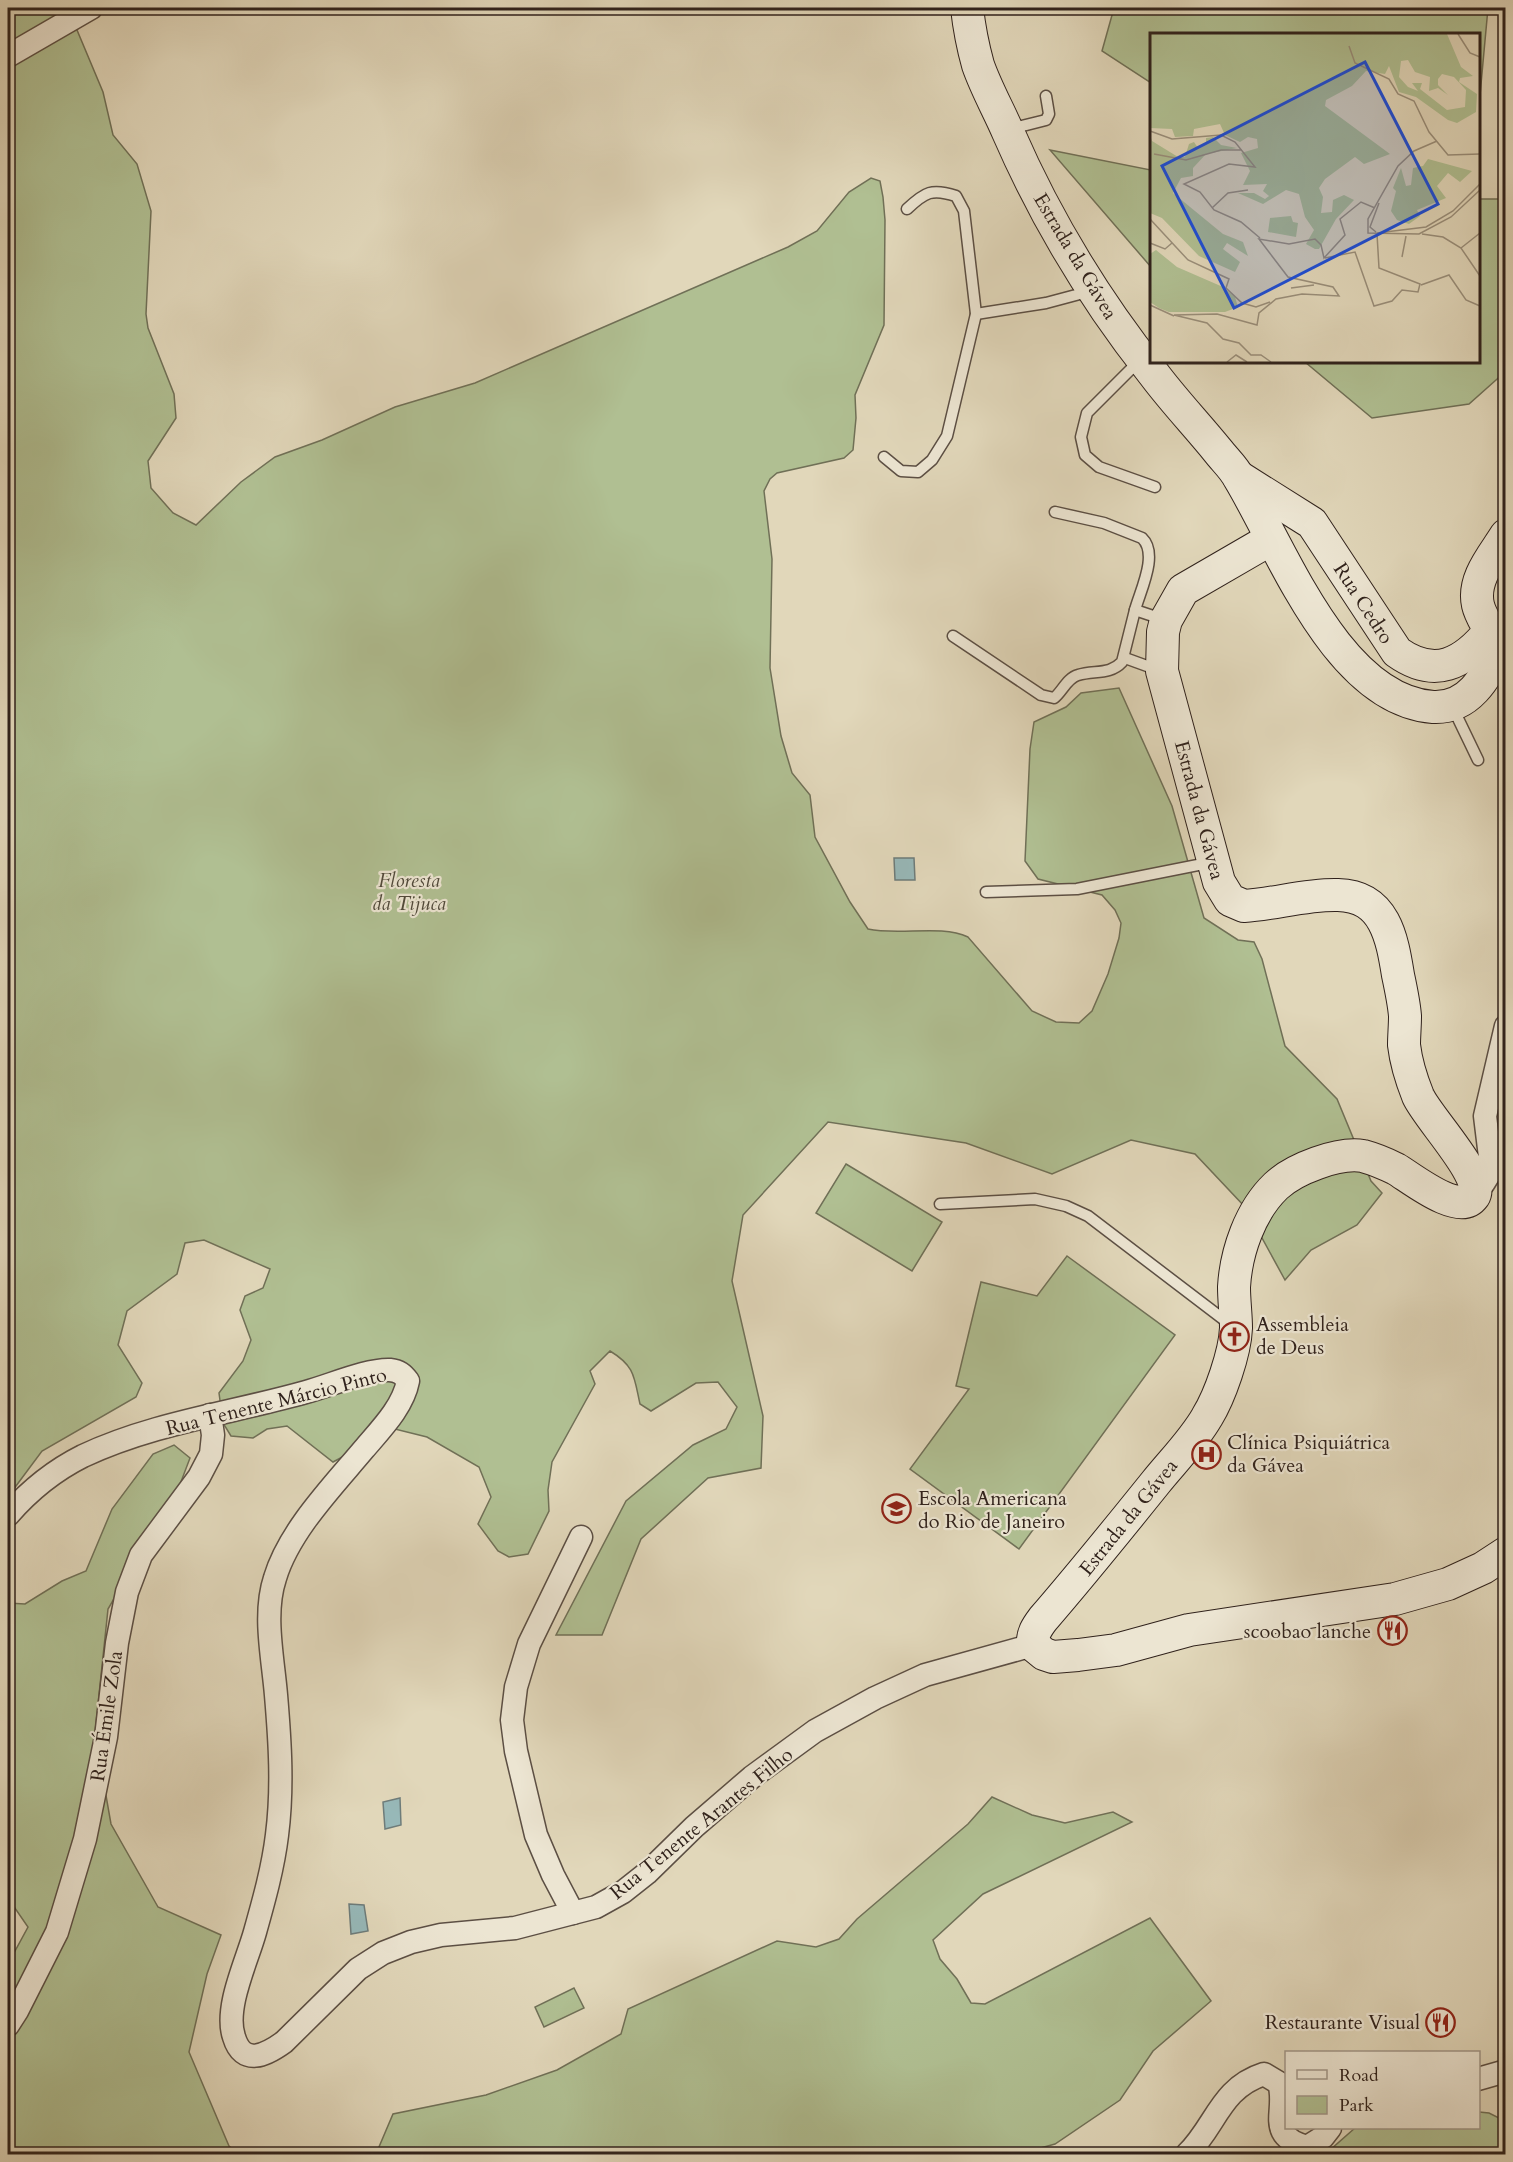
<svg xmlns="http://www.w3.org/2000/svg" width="1513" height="2162" font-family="Cardo,serif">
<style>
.green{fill:#b0bf92;stroke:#707057;stroke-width:1.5}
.water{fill:#97b8b8;stroke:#6e7c7a;stroke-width:1.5}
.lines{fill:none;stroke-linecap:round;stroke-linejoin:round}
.lane-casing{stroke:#5c4f44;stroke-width:13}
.street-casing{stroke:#5c4f44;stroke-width:25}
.secondary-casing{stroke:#30221c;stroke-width:34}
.lane{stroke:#ece5d2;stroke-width:10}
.street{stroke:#ece5d2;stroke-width:22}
.secondary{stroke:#ece5d2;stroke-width:32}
.labels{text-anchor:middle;stroke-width:4.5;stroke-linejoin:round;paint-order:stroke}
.street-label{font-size:20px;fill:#30221c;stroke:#ece5d2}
.park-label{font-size:20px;font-style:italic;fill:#50493a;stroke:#ece5d2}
.poi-label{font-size:20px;fill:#30221c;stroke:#ece5d2;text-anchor:start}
.inset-road{fill:none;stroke:#9a8f7b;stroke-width:1.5}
.view{fill:#1d4ed8;fill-opacity:0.15;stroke:#1d4ed8;stroke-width:3}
.inset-edge{fill:none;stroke:#30221c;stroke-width:3}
</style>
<rect width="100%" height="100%" fill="#e1d7ba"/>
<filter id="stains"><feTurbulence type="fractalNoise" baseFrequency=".00333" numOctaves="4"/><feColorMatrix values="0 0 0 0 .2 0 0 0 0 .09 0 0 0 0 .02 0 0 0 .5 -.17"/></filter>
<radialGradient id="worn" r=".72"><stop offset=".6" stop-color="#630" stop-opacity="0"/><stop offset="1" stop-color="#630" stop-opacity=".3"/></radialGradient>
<!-- green -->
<g class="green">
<path d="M8 8H91L77 30 103 92 113 135 137 164 151 211 146 314 148 328 174 394 176 418 148 461 151 488 173 513 196 525 241 482 275 457 322 440 395 407 475 383 788 247 817 231 849 192 871 178 880 181 883 197 885 220 884 325 855 395 856 418 853 450 844 458 777 473 770 479 764 491 772 559 770 668 781 736 792 773 810 795 815 837 850 902 868 929C900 936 940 924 968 937L1032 1011 1056 1022 1079 1023 1092 1011 1108 974 1119 938 1121 923 1115 910 1102 895 1038 879 1025 861 1030 749 1034 722 1066 707 1081 693 1119 688 1172 806 1204 918 1238 940 1254 942 1262 959 1285 1046 1337 1099 1371 1181 1382 1193 1357 1225 1311 1250 1285 1280 1245 1207 1195 1154 1131 1140 1052 1174 966 1143 828 1122 743 1215 732 1281 763 1416 761 1468 708 1478 641 1539 602 1635H556L626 1501 693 1445 726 1429 737 1407 718 1382 696 1383 651 1411 640 1404C634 1377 635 1366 610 1351L590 1371 595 1384 552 1462 548 1490 549 1511 528 1554 509 1557 498 1551 478 1524 491 1497 479 1467 427 1437 395 1429 333 1462 287 1426 267 1429 253 1438 231 1436 223 1423 219 1393 243 1361 251 1340 240 1310 245 1296 263 1288 270 1269 204 1240 185 1243 177 1274 127 1311 118 1345 142 1383 136 1397 42 1451 13 1490 8 1491Z"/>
<path d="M1114 8H1488L1479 106 1478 34H1152L1151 83 1102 51Z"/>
<path d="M1050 150 1151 170V267Z"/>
<path d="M1479 199H1505V372L1469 404 1372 418 1305 362H1478Z"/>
<path d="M846 1164 942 1222 912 1271 816 1213Z"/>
<path d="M1067 1256 1175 1335 1019 1549 910 1469 969 1389 956 1386 981 1282 1037 1296Z"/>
<path d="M174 1445 190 1458 179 1487 108 1609 95 1733 111 1824 158 1907 221 1935 207 1974 189 2052 229 2146 239 2154H8V1964L28 1927 8 1898V1741L10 1698 8 1697V1603L25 1604 62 1581 86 1571 112 1509 153 1454Z"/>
<path d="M992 1797 1032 1815 1065 1823 1113 1812 1132 1822 983 1894 933 1940 940 1959 957 1979 971 2003 985 2004 1150 1918 1211 2001 1153 2051 1120 2100 1055 2144 1019 2154H376L393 2114 486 2095 557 2070 621 2034 628 2009 777 1941 816 1947 839 1939 857 1919 968 1824Z"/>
<path d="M574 1988 584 2008 544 2027 535 2007Z"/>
<path d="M1479 2112 1489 2113 1505 2121V2154H1319L1331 2149 1355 2128H1478Z"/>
</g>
<!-- water -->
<g class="water">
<path d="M894 858H914L915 880H895Z"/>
<path d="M400 1798 401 1825 385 1829 383 1802Z"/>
<path d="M349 1904 364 1905 368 1931 351 1934Z"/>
</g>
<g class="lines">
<defs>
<g id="lane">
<path d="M1010 129 1046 120 1049 114 1046 96"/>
<path d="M976 314 1046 303 1091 291"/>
<path d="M1139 361 1087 413 1081 437 1085 455 1099 467 1155 487"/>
<path d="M884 457 901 471 918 472 932 460 947 436 976 314 964 211 956 196C932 188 925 192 907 209"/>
<path d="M1055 512 1104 523 1142 538C1159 554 1140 591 1135 610"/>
<path d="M953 636 1041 695 1054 698C1062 692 1067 678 1078 675 1094 670 1110 675 1122 662L1135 610 1162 619"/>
<path d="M1125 658 1158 670"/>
<path d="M1452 706 1478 760"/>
<path d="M986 892 1077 889 1213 862"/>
<path d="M940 1204 1035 1199 1066 1206 1088 1216 1231 1325"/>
</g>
<g id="street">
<path d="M8 56 91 8"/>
<path d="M1477 1188 1483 1184 1488 1176 1491 1165 1485 1116 1506 1026"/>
<path d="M8 1515C28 1492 55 1470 83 1456 153 1423 232 1413 306 1392 329 1386 367 1369 390 1370 399 1371 403 1374 408 1381 403 1407 381 1429 364 1449 333 1486 289 1531 275 1578 263 1614 273 1658 276 1695 280 1742 283 1788 277 1835 273 1868 264 1900 255 1932 247 1961 224 2008 234 2037 243 2067 266 2055 284 2042L358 1969 383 1953 411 1942 441 1935 515 1928 596 1907 623 1892 647 1873 694 1827 752 1777 815 1731 875 1698 925 1675 1033 1645"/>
<path d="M573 1913 553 1875 536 1835 516 1751 512 1720 516 1687 529 1644 581 1537"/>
<path d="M8 2025 17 2011 57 1932 85 1839 106 1737 117 1643 127 1592 141 1555 199 1477 211 1454 213 1435 210 1415"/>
<path d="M1478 2079 1506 2071"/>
<path d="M1187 2154C1216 2126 1220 2088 1264 2074L1279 2083C1288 2111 1264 2135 1307 2147L1323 2137 1330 2128"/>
</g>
<g id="secondary">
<path d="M967 8C969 26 973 47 978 65 986 88 998 109 1008 132 1045 217 1095 300 1153 373 1173 400 1197 425 1218 451 1225 460 1234 468 1239 478 1282 549 1337 700 1433 707 1474 709 1489 669 1506 638"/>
<path d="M1239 477 1312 523 1397 652C1435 679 1463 664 1490 631 1486 623 1480 614 1478 605 1472 579 1493 556 1506 535"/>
<path d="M1271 539 1183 590 1166 620 1163 632 1162 671 1219 882 1230 900 1244 906C1275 904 1307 894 1338 895 1385 896 1392 938 1398 975 1401 989 1404 1003 1405 1016 1405 1026 1404 1036 1404 1045 1406 1062 1412 1081 1418 1096 1427 1117 1486 1178 1474 1196 1459 1217 1410 1177 1396 1169 1386 1164 1374 1159 1363 1156 1338 1152 1294 1169 1276 1186 1250 1211 1236 1252 1234 1287 1234 1301 1236 1315 1236 1328 1235 1353 1220 1396 1207 1417 1194 1440 1172 1462 1156 1482 1119 1528 1082 1574 1043 1619 1037 1627 1032 1634 1033 1645L1044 1654 1053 1657 1078 1655 1116 1650 1189 1630 1395 1599 1448 1584 1483 1568 1506 1553"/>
</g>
</defs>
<!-- lane casing -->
<use href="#lane" class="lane-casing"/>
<!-- street casing -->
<use href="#street" class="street-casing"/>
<!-- secondary casing -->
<use href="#secondary" class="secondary-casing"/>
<!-- lane -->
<use href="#lane" class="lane"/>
<!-- street -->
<use href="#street" class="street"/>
<!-- secondary -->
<use href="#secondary" class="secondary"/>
</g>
<!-- icons -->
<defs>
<symbol id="church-ring" viewBox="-11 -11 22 22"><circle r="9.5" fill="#ece5d2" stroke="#8f2418" stroke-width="1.5"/><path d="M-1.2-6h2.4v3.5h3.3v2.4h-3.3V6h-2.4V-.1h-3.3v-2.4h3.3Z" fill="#8f2418"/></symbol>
<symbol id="hospital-ring" viewBox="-11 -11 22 22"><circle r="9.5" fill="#ece5d2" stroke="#8f2418" stroke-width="1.5"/><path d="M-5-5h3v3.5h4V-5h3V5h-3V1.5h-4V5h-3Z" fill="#8f2418"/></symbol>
<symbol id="school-ring" viewBox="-11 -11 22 22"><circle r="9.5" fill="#ece5d2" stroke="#8f2418" stroke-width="1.5"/><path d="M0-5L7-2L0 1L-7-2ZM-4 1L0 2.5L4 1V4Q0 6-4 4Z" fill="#8f2418"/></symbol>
<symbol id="restaurant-ring" viewBox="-11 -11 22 22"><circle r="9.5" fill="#ece5d2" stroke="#8f2418" stroke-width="1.5"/><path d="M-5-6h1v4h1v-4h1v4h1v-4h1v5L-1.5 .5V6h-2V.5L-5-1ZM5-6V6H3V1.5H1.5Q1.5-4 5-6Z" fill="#8f2418"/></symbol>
</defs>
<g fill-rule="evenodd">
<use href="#church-ring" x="1218" y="1320" width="33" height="33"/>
<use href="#hospital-ring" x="1190" y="1438" width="33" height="33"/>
<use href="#school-ring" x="880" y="1492" width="33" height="33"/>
<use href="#restaurant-ring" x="1376" y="1614" width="33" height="33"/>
<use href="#restaurant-ring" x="1424" y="2006" width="33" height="33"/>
</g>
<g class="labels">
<!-- street labels -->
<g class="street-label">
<text transform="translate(1076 256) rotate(59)" y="7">Estrada da Gávea</text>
<text transform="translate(1364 603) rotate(57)" y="7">Rua Cedro</text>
<text transform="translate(1200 810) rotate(75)" y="7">Estrada da Gávea</text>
<text transform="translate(276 1401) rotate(-14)" y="7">Rua Tenente Márcio Pinto</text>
<text transform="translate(1128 1517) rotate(-51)" y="7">Estrada da Gávea</text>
<text transform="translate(106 1716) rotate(-82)" y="7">Rua Émile Zola</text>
<text transform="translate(701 1823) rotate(-39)" y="7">Rua Tenente Arantes Filho</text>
</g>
<!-- park labels -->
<g class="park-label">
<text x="409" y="887">Floresta<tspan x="409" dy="23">da Tijuca</tspan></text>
</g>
<!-- poi labels -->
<g class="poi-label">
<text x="1256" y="1331">Assembleia<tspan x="1256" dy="23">de Deus</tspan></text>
<text x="1227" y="1449">Clínica Psiquiátrica<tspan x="1227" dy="23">da Gávea</tspan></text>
<text x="918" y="1505">Escola Americana<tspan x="918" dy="23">do Rio de Janeiro</tspan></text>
<text x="1371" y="1638" text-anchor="end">scoobao lanche</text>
<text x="1420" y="2029" text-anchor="end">Restaurante Visual</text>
</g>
</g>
<!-- overview -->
<g transform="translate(1150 33)">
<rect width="330" height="330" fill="#e1d7ba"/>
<path d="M0 1H297L311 34 323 43 310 45 309 49 327 61 326 79 307 90 298 87 266 64 249 59 239 33 235 41 216 38 202 53 176 67 175 73 240 121 214 131 205 124 175 146 169 155 173 164 171 180 182 179 183 167 194 162 204 167 186 186 169 216H165L156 211 164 197 155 184 149 161 136 157 113 171 88 160H104L115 166 119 163 113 158 117 151 93 152 100 138 91 120 108 115 107 106 98 104 90 109 75 102 70 91 44 96 43 103 25 104 22 96 0 95ZM258 27 265 39 280 44 279 58 288 55 298 62 288 52V46L292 41 304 44 316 57 315 74 297 77 270 56 272 50H262L268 58 258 54 249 44 251 28ZM0 102 2 108 28 124H35L39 111 44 109 48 115 56 111V105L63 104 71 112 87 115 56 121 43 135V143L31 145 23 160 73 201 93 209 98 223 77 210 73 216 90 229 85 239 49 223 12 185 0 180ZM278 126 322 138 310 149 298 140 287 153 296 165 267 177 270 183 259 191 247 187 241 178 246 158 243 155 251 135 256 153 261 152 263 135 273 133ZM141 183 143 189 148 190 146 204 118 199 120 185ZM6 217 27 234 73 254 85 264 88 274 75 279H19L9 275 0 269V221Z" fill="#b0bf92" fill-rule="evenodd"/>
<path class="inset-road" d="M308 1 320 20 330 24M199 13 205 30 239 46 248 61 264 68 279 99 298 122 330 121M0 98 22 106 71 102 85 109 105 134 79 131 34 151 50 159 64 177 91 189 110 205M287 108 264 118 248 133 218 186V200L269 201 301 184 330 157M4 121 36 127 71 117H92M62 175 78 160 98 157M0 186 38 227 79 246 76 255 92 270 106 274 120 269M226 199 220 194 229 170M227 200 276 194 303 178 330 151M272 201 293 204 311 215 330 243M0 210 15 216 22 210M311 215 330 200M252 224 256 203M175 225 205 219 224 273 242 268 252 257 268 259 270 251 229 235 227 201M271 252 299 242 316 267 330 273M141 255 164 252M0 272 24 283M77 329 86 322 97 329M121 329 111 322H101L89 310 73 306 57 290 24 282 67 281 107 292 109 280 126 266 152 261 189 263 183 254 138 244 109 206 139 211 165 206 171 212 174 225 195 202 190 186 211 169 225 175"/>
<path class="view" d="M215 29 288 171 84 275 12 133Z"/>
<rect width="330" height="330" class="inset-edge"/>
</g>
<!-- margin -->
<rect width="1513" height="2162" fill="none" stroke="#e1d7ba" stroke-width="30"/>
<rect x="9" y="9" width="1495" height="2144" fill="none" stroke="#30221c" stroke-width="3"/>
<rect x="15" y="15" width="1483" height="2132" fill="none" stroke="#30221c" stroke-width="1.5"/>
<!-- legend -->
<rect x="1285" y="2051" width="195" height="78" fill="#ece5d2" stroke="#a19789" stroke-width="1.5"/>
<rect x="1297" y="2070" width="30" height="9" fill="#ece5d2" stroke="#a19789" stroke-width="1.5"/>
<text x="1339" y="2081" font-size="18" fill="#30221c">Road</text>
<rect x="1297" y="2096" width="30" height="18" fill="#b0bf92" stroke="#a19789" stroke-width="1.5"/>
<text x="1339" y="2111" font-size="18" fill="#30221c">Park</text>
<rect width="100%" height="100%" filter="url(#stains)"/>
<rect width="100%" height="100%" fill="url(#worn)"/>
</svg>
